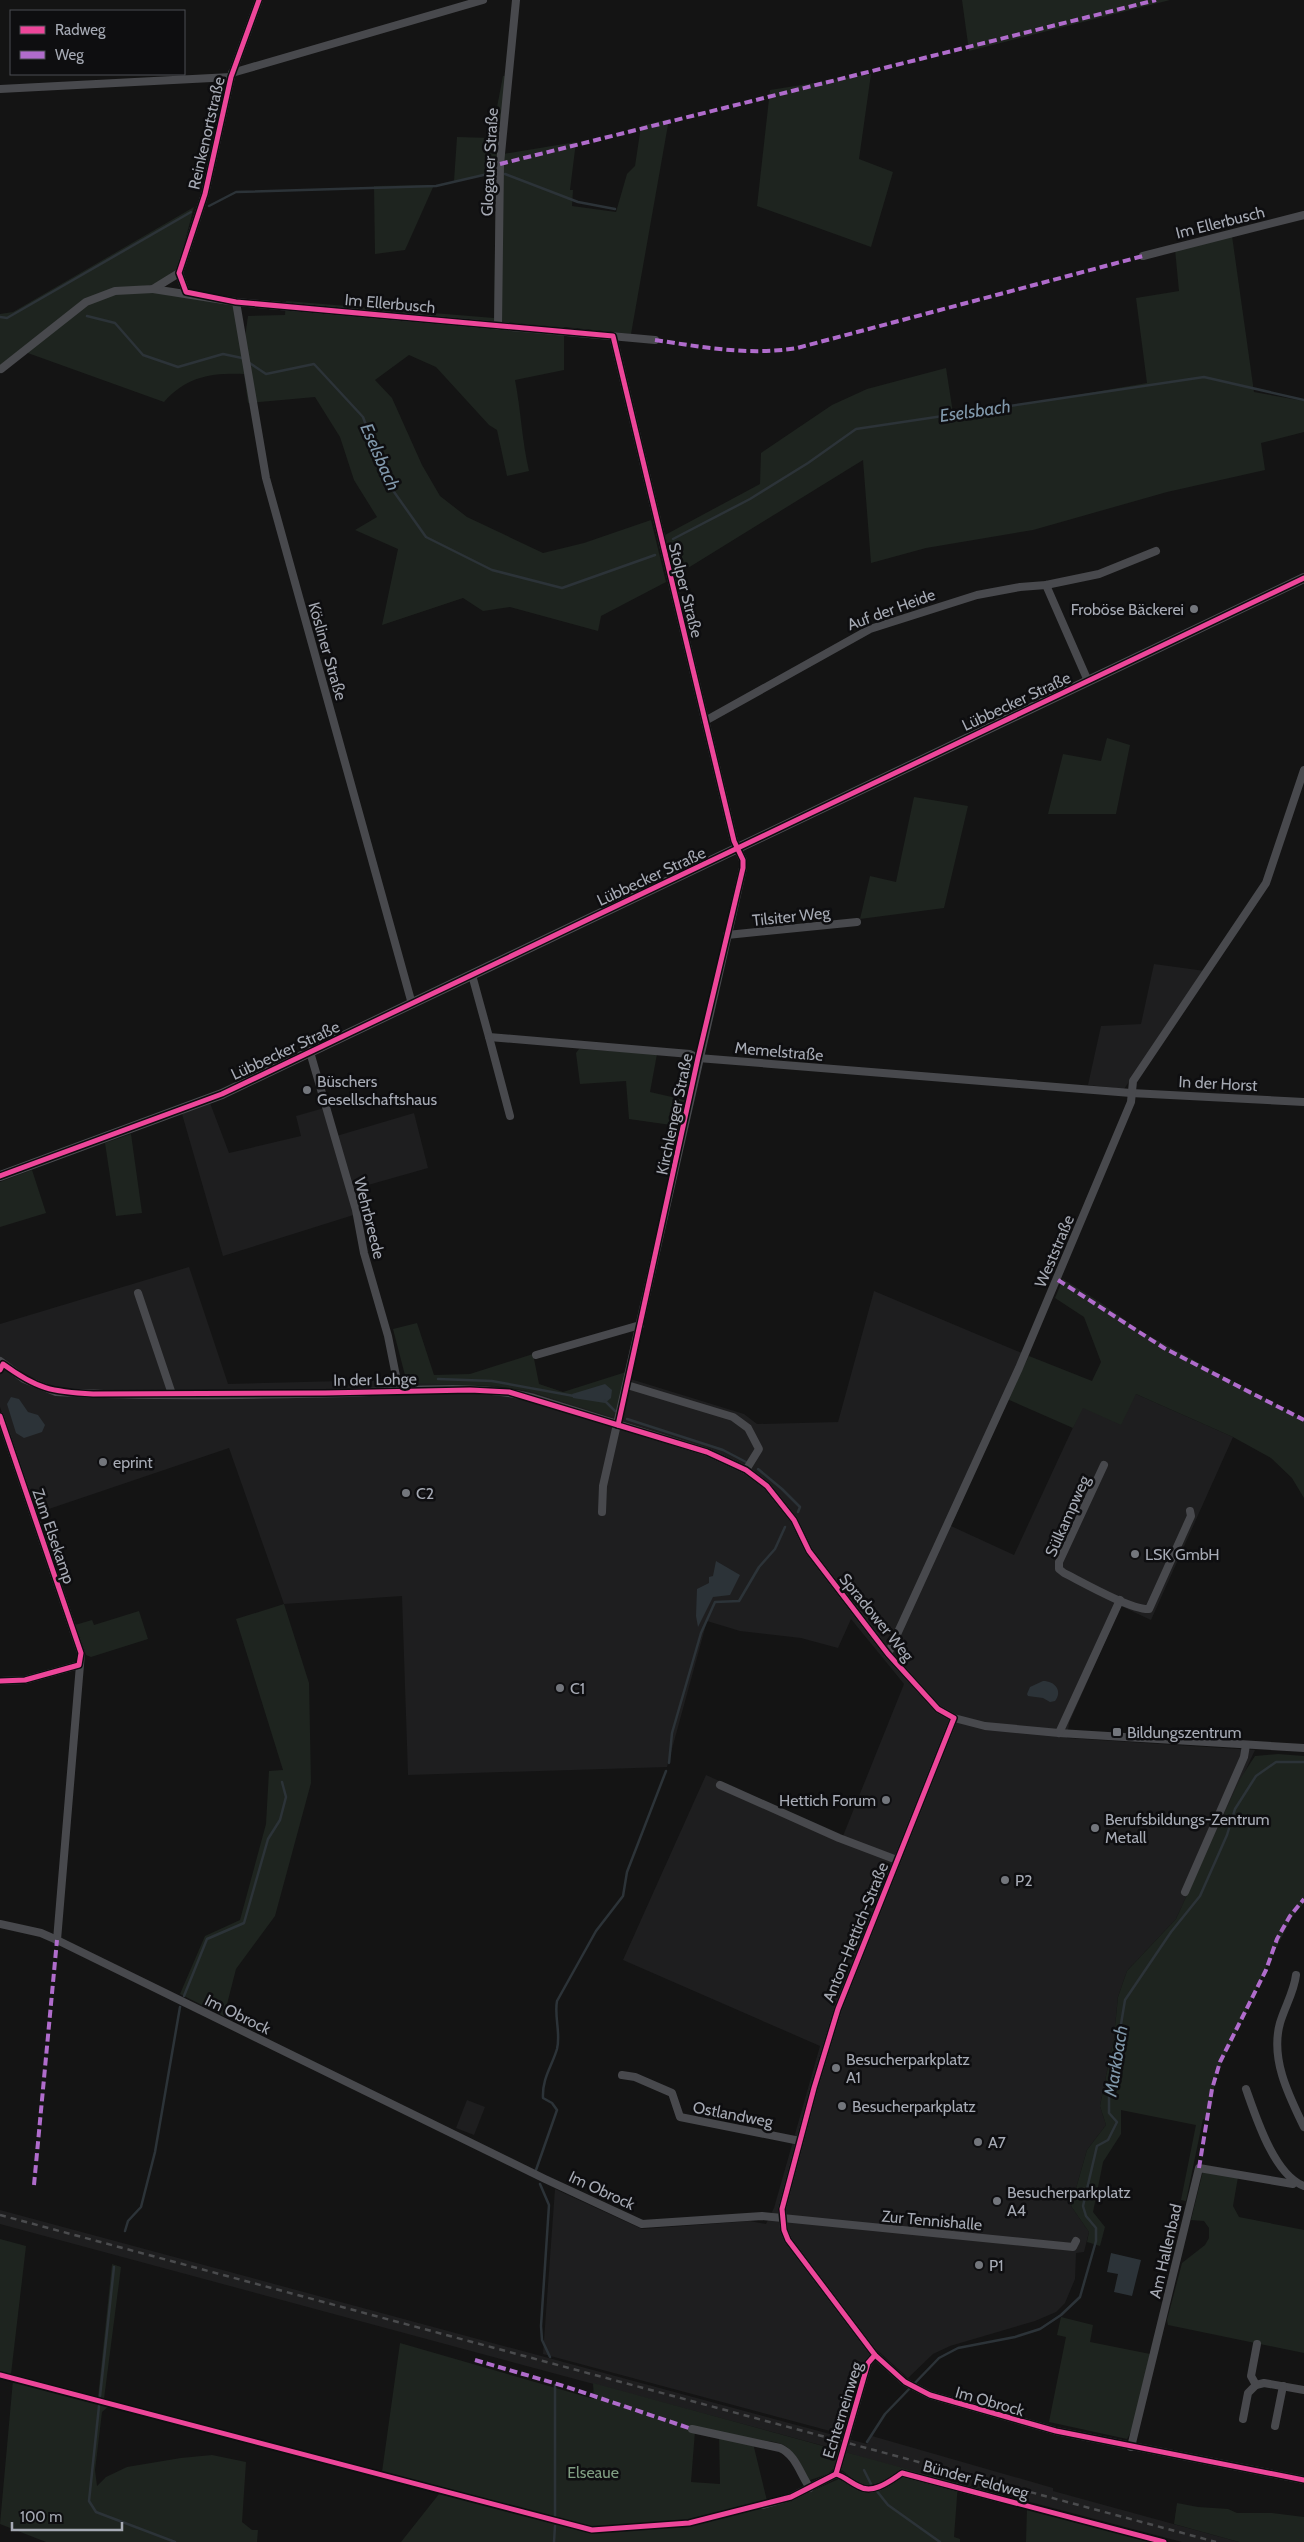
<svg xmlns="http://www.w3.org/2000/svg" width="1304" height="2542" font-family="Cabin,sans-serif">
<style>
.built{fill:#1e1e1f}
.green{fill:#1e241f;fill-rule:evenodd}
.water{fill:#2c3338}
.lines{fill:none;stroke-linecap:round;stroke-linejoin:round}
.stream{stroke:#2c3338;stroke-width:2.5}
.minor{stroke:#48494d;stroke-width:8}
.secondary{stroke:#4c4d51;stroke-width:10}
.rail{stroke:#4a4b4d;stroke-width:2.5;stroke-dasharray:6 5;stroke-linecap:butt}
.quiet{stroke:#b06ccc;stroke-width:4;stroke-dasharray:8 4;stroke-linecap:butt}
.cycleway-casing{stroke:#0e0e10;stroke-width:8}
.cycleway{stroke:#ed469a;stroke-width:5}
.poi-dot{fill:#73767c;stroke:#0e0e10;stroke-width:2}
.labels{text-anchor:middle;stroke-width:5;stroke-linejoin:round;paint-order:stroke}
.street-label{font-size:16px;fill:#a6aab4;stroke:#0e0e10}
.poi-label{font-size:16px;fill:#a6aab4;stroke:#0e0e10;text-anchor:start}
.park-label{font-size:16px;fill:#7f9d81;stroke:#0e0e10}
.water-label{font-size:18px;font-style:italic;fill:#8098ab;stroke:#0e0e10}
</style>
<rect width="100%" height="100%" fill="#141414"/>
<!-- built -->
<g class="built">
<path d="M1154 964 1205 971 1124 1089 1088 1085 1101 1026 1141 1024Z"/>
<path d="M210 1103 229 1153 301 1136 296 1116 324 1108 333 1137 414 1113 428 1168 354 1189 363 1212 223 1256 182 1114Z"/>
<path d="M189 1267 228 1384 381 1380 495 1386 528 1391 565 1402 624 1377 744 1414 757 1424 838 1422 874 1291 1029 1356 1007 1399 951 1526 1014 1555 1082 1408 1136 1394 1233 1437 1151 1620 1121 1606 1069 1723 1067 1738 1255 1750 1176 1919 1127 1971 1118 1997 1114 2037 1100 2106 1106 2125 1087 2150 1071 2206 1089 2232 1084 2252 1076 2253 1075 2279 1065 2303 1056 2312 1035 2321 950 2346 933 2354 908 2378 877 2350 865 2360 845 2435 543 2354 555 2189 642 2229 750 2221 766 2224 774 2208 820 2046 623 1960 706 1775 843 1836 904 1684 851 1619 838 1648 801 1638 740 1631 707 1621 667 1767 408 1775 402 1596 284 1604 229 1448 37 1513 0 1407V1324Z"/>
<path d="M467 2100 485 2107 474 2135 456 2128Z"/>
<path d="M0 2210 867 2444 872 2436 1053 2488V2491L1239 2542H1182L864 2458 835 2449 0 2224Z"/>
</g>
<!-- green -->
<g class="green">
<path d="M962 0H1170L969 51Z"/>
<path d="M871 74 859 159 893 172 871 247 757 206 770 90Z"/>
<path d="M503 76H506L497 167 503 154 576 142 570 190H573L572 206 616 212 627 174 635 166 641 126 669 119 631 334 564 327V370L515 380C521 411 522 441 529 471L507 476 497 430 489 425 436 367 409 355 375 380 392 398 422 465 440 496 467 517 543 553 584 543 651 520 666 582 601 616 598 631 510 607 483 611 463 598 382 625 398 549 355 530 377 517 354 480 340 437 315 397 248 403 244 374C212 373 187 376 164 402L25 352C46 337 65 319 87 306 127 280 190 297 234 304L243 351 248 316 285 315 286 301 494 318 496 173 454 181 457 137 491 138Z"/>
<path d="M434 185 405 250 375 254 374 186Z"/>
<path d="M194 207 177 271 152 285 115 289 85 299 0 365V314L13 312Z"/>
<path d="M1232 236 1254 392 1304 401V432L1261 443 1265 470 1167 492 1033 530 926 548 871 563 863 460 675 576 665 535 760 484 761 453 832 405 867 389 946 368 953 413 1001 408 1147 383 1136 298 1179 291 1175 249Z"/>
<path d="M1107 738 1130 745 1116 814H1048L1063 754 1101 761Z"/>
<path d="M914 797 968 806 944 908 860 919 870 876 896 882Z"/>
<path d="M579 1049 657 1054 650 1092 685 1100 678 1126 629 1119 626 1081 580 1084 576 1053Z"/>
<path d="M131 1134 142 1213 116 1216 105 1143Z"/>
<path d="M32 1170 46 1213 0 1227V1182Z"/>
<path d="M1063 1279 1101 1303 1142 1332 1304 1420V1498L1292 1478 1271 1458 1233 1437 1136 1394 1121 1425 1083 1408 1073 1428 1007 1399 1029 1356 1092 1381 1101 1362 1084 1317 1055 1298Z"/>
<path d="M417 1323 434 1375 470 1374 533 1354 539 1384 563 1392 626 1372 615 1415 612 1417 528 1391 495 1386 407 1383 393 1329Z"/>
<path d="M284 1604 309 1683 311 1783 275 1916 236 1969 224 2016 180 1994 205 1936 240 1920 266 1824 269 1771 283 1770 236 1619Z"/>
<path d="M139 1611 148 1639 91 1657 86 1655 75 1625 92 1620 94 1625Z"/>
<path d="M1278 1754 1304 1756V1903L1292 1917 1264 1972 1216 2076 1209 2119H1203L1186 2201 1181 2200 1196 2125 1121 2110V2134L1103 2162 1093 2212 1105 2227 1100 2246 1087 2242 1089 2232 1071 2206 1087 2150 1106 2125 1100 2106 1114 2037 1118 1997 1127 1971 1176 1919 1240 1779 1255 1756Z"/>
<path d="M1203 2171 1238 2177 1233 2206 1239 2217 1304 2230V2353L1168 2325 1167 2320 1182 2263 1205 2245 1209 2238V2228L1204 2221 1191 2220Z"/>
<path d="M0 2239 26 2246 11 2374 0 2371Z"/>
<path d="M112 2264 121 2267 104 2399 98 2397Z"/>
<path d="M1061 2317 1093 2325 1090 2342 1150 2354 1132 2430 1127 2439 1049 2422 1066 2337 1057 2335Z"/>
<path d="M400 2343 594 2399 593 2383 958 2483 954 2537 960 2539V2542H401L439 2494 503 2509 505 2505 382 2472ZM695 2431 719 2433 720 2484 691 2482ZM752 2439C762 2441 776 2441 784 2445 798 2454 797 2472 810 2480L828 2474 834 2468 842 2470 855 2481 841 2478 807 2493 768 2505Z"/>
<path d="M13 2380 109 2406 102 2412 95 2470 97 2486 106 2477 127 2467 181 2458 212 2455 246 2462 242 2522 252 2530H258L257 2542H46L0 2524Z"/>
<path d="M1177 2503 1198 2507 1228 2509 1237 2513H1272L1304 2517V2542H1239L1174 2524Z"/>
<path d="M1027 2508 1150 2542H1026Z"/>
</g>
<!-- water -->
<g class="water">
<path d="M605 1384 612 1390 611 1398 605 1403 573 1398 572 1394Z"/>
<path d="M11 1397 19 1399 28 1412 38 1415 45 1425 42 1432 24 1438 16 1433 7 1404Z"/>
<path d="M716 1561 740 1575 730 1595 713 1597 698 1627 696 1616 697 1589 709 1583V1577L713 1576Z"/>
<path d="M1043 1681C1055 1681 1063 1691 1055 1701L1050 1702 1043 1698 1028 1696 1027 1694 1030 1687Z"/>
<path d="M1111 2253 1141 2260 1132 2296 1114 2292 1118 2274 1107 2272Z"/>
</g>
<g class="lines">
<!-- stream -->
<g class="stream">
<path d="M505 174 578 202 615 209"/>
<path d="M209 206 236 192 436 186 492 173"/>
<path d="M87 316 115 323 143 355 178 367 223 354 242 358 266 374 314 364 363 417 387 482 426 537 492 570 562 588 655 555"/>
<path d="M0 317 7 318 191 212"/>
<path d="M673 539 750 499 808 463 856 429 1204 377 1304 400"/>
<path d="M438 1379 492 1381 574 1396"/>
<path d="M605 1401 615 1411"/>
<path d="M627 1419 723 1450 746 1462"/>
<path d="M758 1469 782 1489 800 1507 798 1512"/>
<path d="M669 1763 672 1733 701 1633 715 1602 739 1601 759 1567 775 1549 785 1527"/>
<path d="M184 1996 207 1939 244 1923 268 1839 280 1820 286 1797 282 1782"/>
<path d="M536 2170 557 2110 552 2103 543 2098C542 2078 552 2066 557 2049 561 2033 554 2017 557 2001L596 1931 623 1896 627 1872 666 1771"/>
<path d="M540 2184 549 2205 541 2326 542 2340 550 2357"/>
<path d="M125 2231 128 2221 141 2207 155 2152 180 2007"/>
<path d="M100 2396 114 2267"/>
<path d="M99 2406 89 2501 96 2512 175 2542"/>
<path d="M867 2442 885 2414 939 2358 958 2348 1015 2337 1040 2329 1061 2315 1080 2297 1096 2241V2228L1086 2216 1083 2206 1097 2146 1108 2140 1117 2122 1109 2113V2097L1125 2000 1171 1932 1200 1896 1227 1835 1235 1809 1256 1776 1276 1762H1304"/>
<path d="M864 2470 872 2486"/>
<path d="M876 2490 888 2505 940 2542"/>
<path d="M555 2518V2385"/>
<path d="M554 2542 555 2526"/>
</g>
<!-- minor -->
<g class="minor">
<path d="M232 73 483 0"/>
<path d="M0 89 231 77"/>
<path d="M1143 256 1304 215"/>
<path d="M179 273 186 292"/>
<path d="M153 289 236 302 655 340"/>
<path d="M236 302 266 478 412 1004"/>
<path d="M498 326 500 164 516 0"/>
<path d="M1 369 86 302 115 291 153 289 179 273 205 194 231 77 259 0"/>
<path d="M1046 585 1088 681"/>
<path d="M705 721 870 629 977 595 1020 587 1046 585 1099 574 1156 551"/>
<path d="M727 935 857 922"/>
<path d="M472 975 489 1037 690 1054 698 1058 1131 1093 1304 1102"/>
<path d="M489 1037 510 1116"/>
<path d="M310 1052 356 1210 364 1253 388 1336 399 1391"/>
<path d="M138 1293 172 1394"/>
<path d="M536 1355 640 1325"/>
<path d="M0 1361 24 1379 56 1392C153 1397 251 1395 349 1393 410 1391 475 1383 534 1398L707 1452 746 1470 767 1486 794 1520 809 1551 888 1654 938 1709 954 1718 985 1726 1059 1733 1304 1748"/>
<path d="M627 1385 733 1417 748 1428 759 1449 746 1470"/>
<path d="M0 1416 81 1653 57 1940"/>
<path d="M1104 1465 1059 1562V1569L1064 1573C1082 1582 1131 1610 1149 1609L1191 1516 1190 1511"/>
<path d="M602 1512 603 1486 743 868V860L734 841 613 336"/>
<path d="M888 1654 1019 1368 1131 1102 1133 1081 1266 883 1304 770"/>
<path d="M0 1681 25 1680 79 1665"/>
<path d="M954 1718 838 2009 814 2088 782 2209 784 2230 788 2240 875 2355 905 2382 930 2395 1056 2431 1304 2480"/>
<path d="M1059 1733 1120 1600"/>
<path d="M720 1785 839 1838 897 1860"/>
<path d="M1185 1892 1244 1757 1246 1745"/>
<path d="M0 1924 41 1933 57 1940 545 2179 642 2224 762 2216 1073 2247 1076 2241"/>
<path d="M1296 1975C1294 1992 1285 2006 1280 2023 1270 2059 1289 2096 1304 2127"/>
<path d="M622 2075 635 2077 672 2093 680 2117 800 2141"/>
<path d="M1246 2089C1256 2117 1274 2175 1304 2186"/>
<path d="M1256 2385 1264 2383 1304 2390"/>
<path d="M1243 2419 1248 2393 1256 2385 1251 2376 1257 2344"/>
<path d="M1275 2426 1283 2386"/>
<path d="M692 2429 780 2448C796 2455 800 2474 810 2488"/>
<path d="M1131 2447 1199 2168 1293 2184 1295 2182"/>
<path d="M836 2474 868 2363 875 2355"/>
<path d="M763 2505 791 2497 836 2474C845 2477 850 2482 858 2486 873 2495 890 2481 902 2473L1001 2499"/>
</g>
<!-- secondary -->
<path class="secondary" d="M0 1176 222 1094 1304 578"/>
<!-- rail -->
<path class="rail" d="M0 2215 1216 2542"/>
<!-- quiet -->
<g class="quiet">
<path d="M500 164 1156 0"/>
<path d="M655 340C702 347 749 356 797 348L1143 256"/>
<path d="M1058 1280 1164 1348 1304 1420"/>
<path d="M1199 2168 1212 2089 1220 2062 1266 1970 1277 1939 1290 1916 1304 1899"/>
<path d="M34 2185 57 1940"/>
<path d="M475 2360 564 2386 692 2429"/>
</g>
<defs>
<g id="cycleway">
<path d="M259 0 231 77 205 194 179 273 186 292 236 302 613 336 734 841 743 860V868L698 1058 618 1425"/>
<path d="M0 1176 222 1094 1304 578"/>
<path d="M0 1370 3 1364C37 1389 52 1392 93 1394L325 1393 470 1390 509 1392 707 1452 746 1470 767 1486 794 1520 809 1551 888 1654 938 1709 954 1718 838 2009 814 2088 782 2209 784 2230 788 2240 875 2355 905 2382 930 2395 1056 2431 1304 2480"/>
<path d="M0 1416 81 1653 79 1665 25 1680 0 1681"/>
<path d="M0 2375 592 2530 689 2523 791 2497 836 2474C845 2477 850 2482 858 2486 873 2495 890 2481 902 2473L1164 2542"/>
<path d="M836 2474 868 2363 875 2355"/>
</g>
</defs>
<!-- cycleway casing -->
<use href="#cycleway" class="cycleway-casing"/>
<!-- cycleway -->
<use href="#cycleway" class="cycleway"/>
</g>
<!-- markers -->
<g class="poi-dot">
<circle cx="1194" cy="609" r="5"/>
<circle cx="307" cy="1090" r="5"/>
<circle cx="103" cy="1462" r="5"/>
<circle cx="406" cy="1493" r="5"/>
<circle cx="1135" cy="1554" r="5"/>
<circle cx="560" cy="1688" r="5"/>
<rect x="1112" y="1727" width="10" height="10" rx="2.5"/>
<circle cx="886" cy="1800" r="5"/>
<circle cx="1095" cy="1828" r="5"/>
<circle cx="1005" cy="1880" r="5"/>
<circle cx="836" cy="2068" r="5"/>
<circle cx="842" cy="2106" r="5"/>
<circle cx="978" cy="2142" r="5"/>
<circle cx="997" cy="2201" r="5"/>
<circle cx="979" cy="2265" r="5"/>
</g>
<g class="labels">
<!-- street labels -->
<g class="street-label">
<text transform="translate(206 133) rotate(-77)" y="6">Reinkenortstraße</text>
<text transform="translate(489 162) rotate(-87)" y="6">Glogauer Straße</text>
<text transform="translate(1220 222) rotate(-14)" y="6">Im Ellerbusch</text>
<text transform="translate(390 303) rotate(5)" y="6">Im Ellerbusch</text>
<text transform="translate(686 590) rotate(76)" y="6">Stolper Straße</text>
<text transform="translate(891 609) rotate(-20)" y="6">Auf der Heide</text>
<text transform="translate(328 651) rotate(74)" y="6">Kösliner Straße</text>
<text transform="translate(1016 701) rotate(-25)" y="6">Lübbecker Straße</text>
<text transform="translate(651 876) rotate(-25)" y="6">Lübbecker Straße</text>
<text transform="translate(791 916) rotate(-6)" y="6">Tilsiter Weg</text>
<text transform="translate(285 1050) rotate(-25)" y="6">Lübbecker Straße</text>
<text transform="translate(779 1051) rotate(5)" y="6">Memelstraße</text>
<text transform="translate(1218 1083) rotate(3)" y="6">In der Horst</text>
<text transform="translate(674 1114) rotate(-78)" y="6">Kirchlenger Straße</text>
<text transform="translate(370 1218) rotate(76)" y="6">Wehrbreede</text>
<text transform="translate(1054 1251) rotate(-67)" y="6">Weststraße</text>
<text transform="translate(375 1379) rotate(-1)" y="6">In der Lohge</text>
<text transform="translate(1067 1516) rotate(-66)" y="6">Sülkampweg</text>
<text transform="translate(54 1536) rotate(71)" y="6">Zum Elsekamp</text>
<text transform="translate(877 1617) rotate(51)" y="6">Spradower Weg</text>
<text transform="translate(855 1932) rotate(-68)" y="6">Anton-Hettich-Straße</text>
<text transform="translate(238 2014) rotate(26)" y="6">Im Obrock</text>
<text transform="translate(733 2114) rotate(11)" y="6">Ostlandweg</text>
<text transform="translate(602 2190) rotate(25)" y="6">Im Obrock</text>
<text transform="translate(932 2220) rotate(5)" y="6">Zur Tennishalle</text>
<text transform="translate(1165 2251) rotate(-77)" y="6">Am Hallenbad</text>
<text transform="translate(990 2401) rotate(16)" y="6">Im Obrock</text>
<text transform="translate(842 2410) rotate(-73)" y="6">Echterneinweg</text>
<text transform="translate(976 2479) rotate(15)" y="6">Bünder Feldweg</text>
</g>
<!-- poi labels -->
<g class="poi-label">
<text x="1184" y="615" text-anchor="end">Froböse Bäckerei</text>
<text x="317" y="1087">Büschers<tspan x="317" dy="18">Gesellschaftshaus</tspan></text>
<text x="113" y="1468">eprint</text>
<text x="416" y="1499">C2</text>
<text x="1145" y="1560">LSK GmbH</text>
<text x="570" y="1694">C1</text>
<text x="1127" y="1738">Bildungszentrum</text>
<text x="876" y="1806" text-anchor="end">Hettich Forum</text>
<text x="1105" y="1825">Berufsbildungs-Zentrum<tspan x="1105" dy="18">Metall</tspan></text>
<text x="1015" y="1886">P2</text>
<text x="846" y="2065">Besucherparkplatz<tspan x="846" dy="18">A1</tspan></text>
<text x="852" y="2112">Besucherparkplatz</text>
<text x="988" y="2148">A7</text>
<text x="1007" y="2198">Besucherparkplatz<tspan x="1007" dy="18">A4</tspan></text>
<text x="989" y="2271">P1</text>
</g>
<!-- park labels -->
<g class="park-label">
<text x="593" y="2478">Elseaue</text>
</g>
<!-- water labels -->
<g class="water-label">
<text transform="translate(975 411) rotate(-8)" y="6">Eselsbach</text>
<text transform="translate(380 457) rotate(66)" y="6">Eselsbach</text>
<text transform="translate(1116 2061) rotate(-81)" y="6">Markbach</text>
</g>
</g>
<!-- legend -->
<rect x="10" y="10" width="175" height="65" fill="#0e0e10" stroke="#4b4c52"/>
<rect x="20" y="26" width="25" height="8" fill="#ed469a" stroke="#4b4c52"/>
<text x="55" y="35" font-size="15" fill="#a6aab4">Radweg</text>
<rect x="20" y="51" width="25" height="8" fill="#b06ccc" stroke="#4b4c52"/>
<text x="55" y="60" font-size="15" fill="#a6aab4">Weg</text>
<!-- scale -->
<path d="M12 2522v8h110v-8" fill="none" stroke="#a6aab4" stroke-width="2.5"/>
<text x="20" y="2522" font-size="15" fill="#a6aab4" stroke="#0e0e10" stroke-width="4" paint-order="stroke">100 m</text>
</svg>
